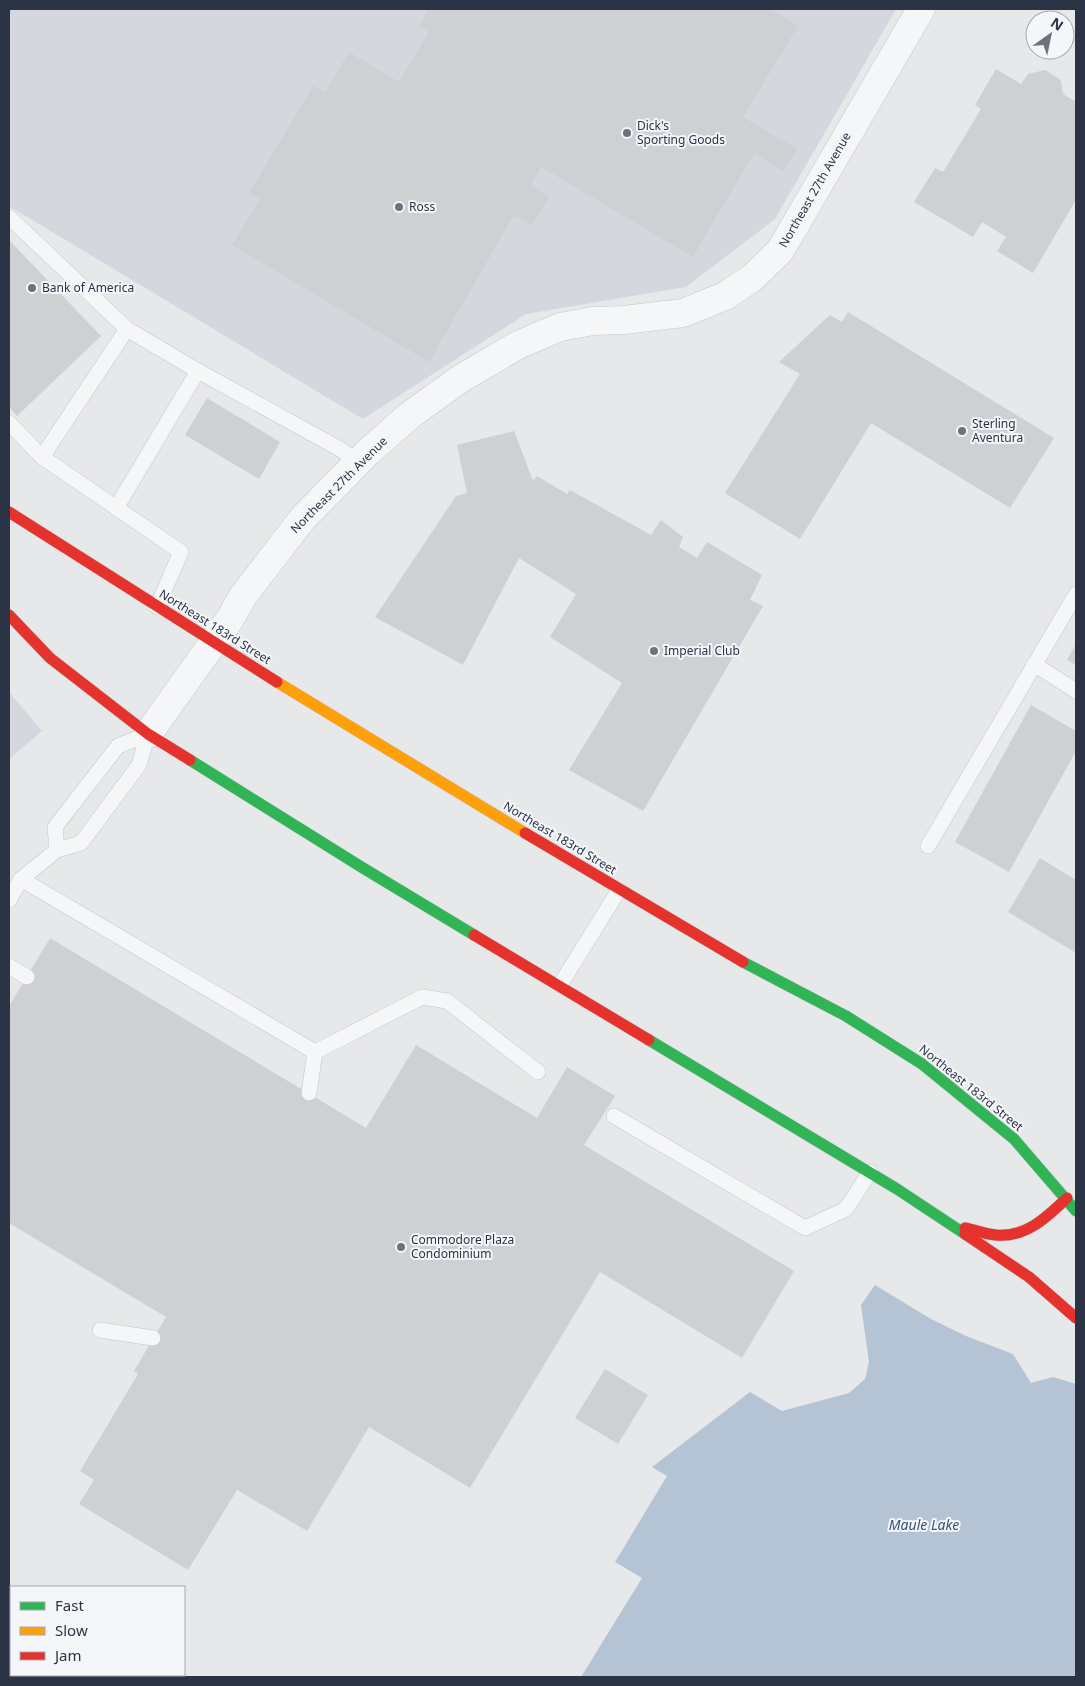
<svg xmlns="http://www.w3.org/2000/svg" width="1085" height="1686" font-family="'Noto Sans',sans-serif">
<style>
.built{fill:#d4d7dd}
.water{fill:#b4c4d5}
.building{fill:#ced0d3}
.lines{fill:none;stroke-linecap:round;stroke-linejoin:round}
.lane-casing{stroke:#c4c6c8;stroke-width:16}
.street-casing{stroke:#c4c6c8;stroke-width:29}
.fast-casing{stroke:#c4c6c8;stroke-width:12}
.slow-casing{stroke:#c4c6c8;stroke-width:12}
.jam-casing{stroke:#c4c6c8;stroke-width:12}
.lane{stroke:#f5f6f7;stroke-width:15}
.street{stroke:#f5f6f7;stroke-width:28}
.fast{stroke:#30b455;stroke-width:11}
.slow{stroke:#ff9f0a;stroke-width:11}
.jam{stroke:#e5322d;stroke-width:11}
.poi-dot{fill:#6c737f;stroke:#f4f6f9;stroke-width:2}
.labels{text-anchor:middle;stroke-width:4;stroke-linejoin:round;paint-order:stroke}
.poi-label{font-size:12px;fill:#2b3445;stroke:#f4f6f9;text-anchor:start}
.street-label{font-size:12px;fill:#2b3445;stroke:#f4f6f9}
.water-label{font-size:14px;font-style:italic;fill:#34527a;stroke:#f4f6f9}
</style>
<rect width="100%" height="100%" fill="#e6e8ea"/>
<!-- built -->
<g class="built">
<path d="M9 9H896L775 219 686 287 526 314 363 419 9 206Z"/>
<path d="M9 692 42 731 9 759Z"/>
</g>
<!-- water -->
<path class="water" d="M875 1285 931 1319 966 1336 1013 1354 1031 1383 1053 1377 1076 1384V1677H581L642 1578 615 1562 667 1476 652 1467 750 1392 782 1411 849 1393 865 1379 869 1362 861 1305Z"/>
<!-- building -->
<g class="building">
<path d="M429 9H770L798 26 743 117 797 149 783 171 754 153 693 257 541 167 531 185 549 197 532 226 514 215 429 362 232 245 260 199 249 193 313 86 325 92 349 52 399 82 429 32 419 26Z"/>
<path d="M996 69 1021 84 1028 74 1045 70 1061 80 1063 94 1076 102V200L1033 273 997 251 1006 237 982 222 973 237 914 202 935 168 943 172 981 109 975 105Z"/>
<path d="M9 240 101 336 17 416 9 407Z"/>
<path d="M848 312 1054 438 1010 508 871 423 800 539 725 493 800 374 779 362 830 315 842 322Z"/>
<path d="M207 398 280 442 259 479 185 435Z"/>
<path d="M514 431 533 481 537 476 567 494 570 490 651 535 661 520 683 537 679 547 697 558 707 542 762 575 750 600 763 606 643 811 569 770 622 683 550 637 576 594 519 558 463 665 375 617 456 496 467 493 457 445Z"/>
<path d="M1076 644V665L1067 660Z"/>
<path d="M1031 705 1076 731V751L1009 872 955 842Z"/>
<path d="M1040 858 1076 880V953L1008 912Z"/>
<path d="M50 938 366 1128 416 1045 537 1118 567 1067 615 1096 584 1145 794 1271 742 1358 600 1272 470 1488 369 1427 307 1531 237 1490 188 1570 79 1504 94 1480 80 1471 138 1374 134 1371 166 1317 9 1223V1006Z"/>
<path d="M605 1369 648 1395 618 1444 575 1418Z"/>
<path d="M9 1619 11 1620V1675H102L107 1677H9Z"/>
</g>
<g class="lines">
<defs>
<g id="lane">
<path d="M9 217 127 329 198 371 116 508"/>
<path d="M198 371 340 449 358 462"/>
<path d="M9 423 42 457 181 552 157 607"/>
<path d="M42 457 127 329"/>
<path d="M1034 664 1076 691"/>
<path d="M928 846 1076 594"/>
<path d="M57 850 55 827 118 746 148 734"/>
<path d="M21 879 315 1052 422 997 447 1001 538 1072"/>
<path d="M9 900 21 879 57 850 81 843 139 765 148 734"/>
<path d="M9 966 27 977"/>
<path d="M560 985 619 890"/>
<path d="M309 1093 315 1052"/>
<path d="M614 1116 805 1228 846 1209 870 1172"/>
<path d="M100 1330 153 1338"/>
</g>
<path id="street" d="M148 734 230 619 243 596 303 518 367 453 410 415 460 379 518 345 560 327 593 321 624 320 683 313 725 296 752 278 780 251 921 9"/>
<g id="fast">
<path d="M190 760 363 868 474 935"/>
<path d="M743 962 846 1016 922 1064 1014 1139 1076 1211"/>
<path d="M649 1040 897 1189 965 1234"/>
</g>
<path id="slow" d="M277 682 525 833"/>
<g id="jam">
<path d="M9 512 277 682"/>
<path d="M9 615 50 658 148 734 190 760"/>
<path d="M525 833 743 962"/>
<path d="M474 935 649 1040"/>
<path d="M965 1228C975 1230 985 1234 996 1235 1026 1238 1047 1217 1067 1198"/>
<path d="M965 1234 1029 1277 1076 1318"/>
</g>
</defs>
<!-- lane casing -->
<use href="#lane" class="lane-casing"/>
<!-- street casing -->
<use href="#street" class="street-casing"/>
<!-- fast casing -->
<use href="#fast" class="fast-casing"/>
<!-- slow casing -->
<use href="#slow" class="slow-casing"/>
<!-- jam casing -->
<use href="#jam" class="jam-casing"/>
<!-- lane -->
<use href="#lane" class="lane"/>
<!-- street -->
<use href="#street" class="street"/>
<!-- fast -->
<use href="#fast" class="fast"/>
<!-- slow -->
<use href="#slow" class="slow"/>
<!-- jam -->
<use href="#jam" class="jam"/>
</g>
<!-- markers -->
<g class="poi-dot">
<circle cx="627" cy="133" r="5"/>
<circle cx="399" cy="207" r="5"/>
<circle cx="32" cy="288" r="5"/>
<circle cx="962" cy="431" r="5"/>
<circle cx="654" cy="651" r="5"/>
<circle cx="401" cy="1247" r="5"/>
</g>
<g class="labels">
<!-- poi labels -->
<g class="poi-label">
<text x="637" y="130">Dick's<tspan x="637" dy="14">Sporting Goods</tspan></text>
<text x="409" y="211">Ross</text>
<text x="42" y="292">Bank of America</text>
<text x="972" y="428">Sterling<tspan x="972" dy="14">Aventura</tspan></text>
<text x="664" y="655">Imperial Club</text>
<text x="411" y="1244">Commodore Plaza<tspan x="411" dy="14">Condominium</tspan></text>
</g>
<!-- street labels -->
<g class="street-label">
<text transform="translate(815 190) rotate(-60)" y="4">Northeast 27th Avenue</text>
<text transform="translate(339 485) rotate(-45)" y="4">Northeast 27th Avenue</text>
<text transform="translate(215 627) rotate(32)" y="4">Northeast 183rd Street</text>
<text transform="translate(560 838) rotate(31)" y="4">Northeast 183rd Street</text>
<text transform="translate(971 1088) rotate(39)" y="4">Northeast 183rd Street</text>
</g>
<!-- water labels -->
<g class="water-label">
<text x="924" y="1530">Maule Lake</text>
</g>
</g>
<!-- border -->
<rect width="1085" height="1686" fill="none" stroke="#2b3445" stroke-width="20"/>
<!-- legend -->
<rect x="10" y="1586" width="175" height="90" fill="#f4f6f9" stroke="#a4a8b1"/>
<rect x="20" y="1602" width="25" height="8" fill="#30b455" stroke="#a4a8b1"/>
<text x="55" y="1611" font-size="15" fill="#2b3445">Fast</text>
<rect x="20" y="1627" width="25" height="8" fill="#ff9f0a" stroke="#a4a8b1"/>
<text x="55" y="1636" font-size="15" fill="#2b3445">Slow</text>
<rect x="20" y="1652" width="25" height="8" fill="#e5322d" stroke="#a4a8b1"/>
<text x="55" y="1661" font-size="15" fill="#2b3445">Jam</text>
<!-- north arrow -->
<g transform="translate(1050 35) rotate(33)"><circle r="24" fill="#f4f6f9" stroke="#a4a8b1"/>
<path d="M0-4L9 19L0 12L-9 19Z" fill="#6c737f"/>
<text y="-8" font-size="14" font-weight="bold" text-anchor="middle" fill="#2b3445">N</text>
</g>
</svg>
